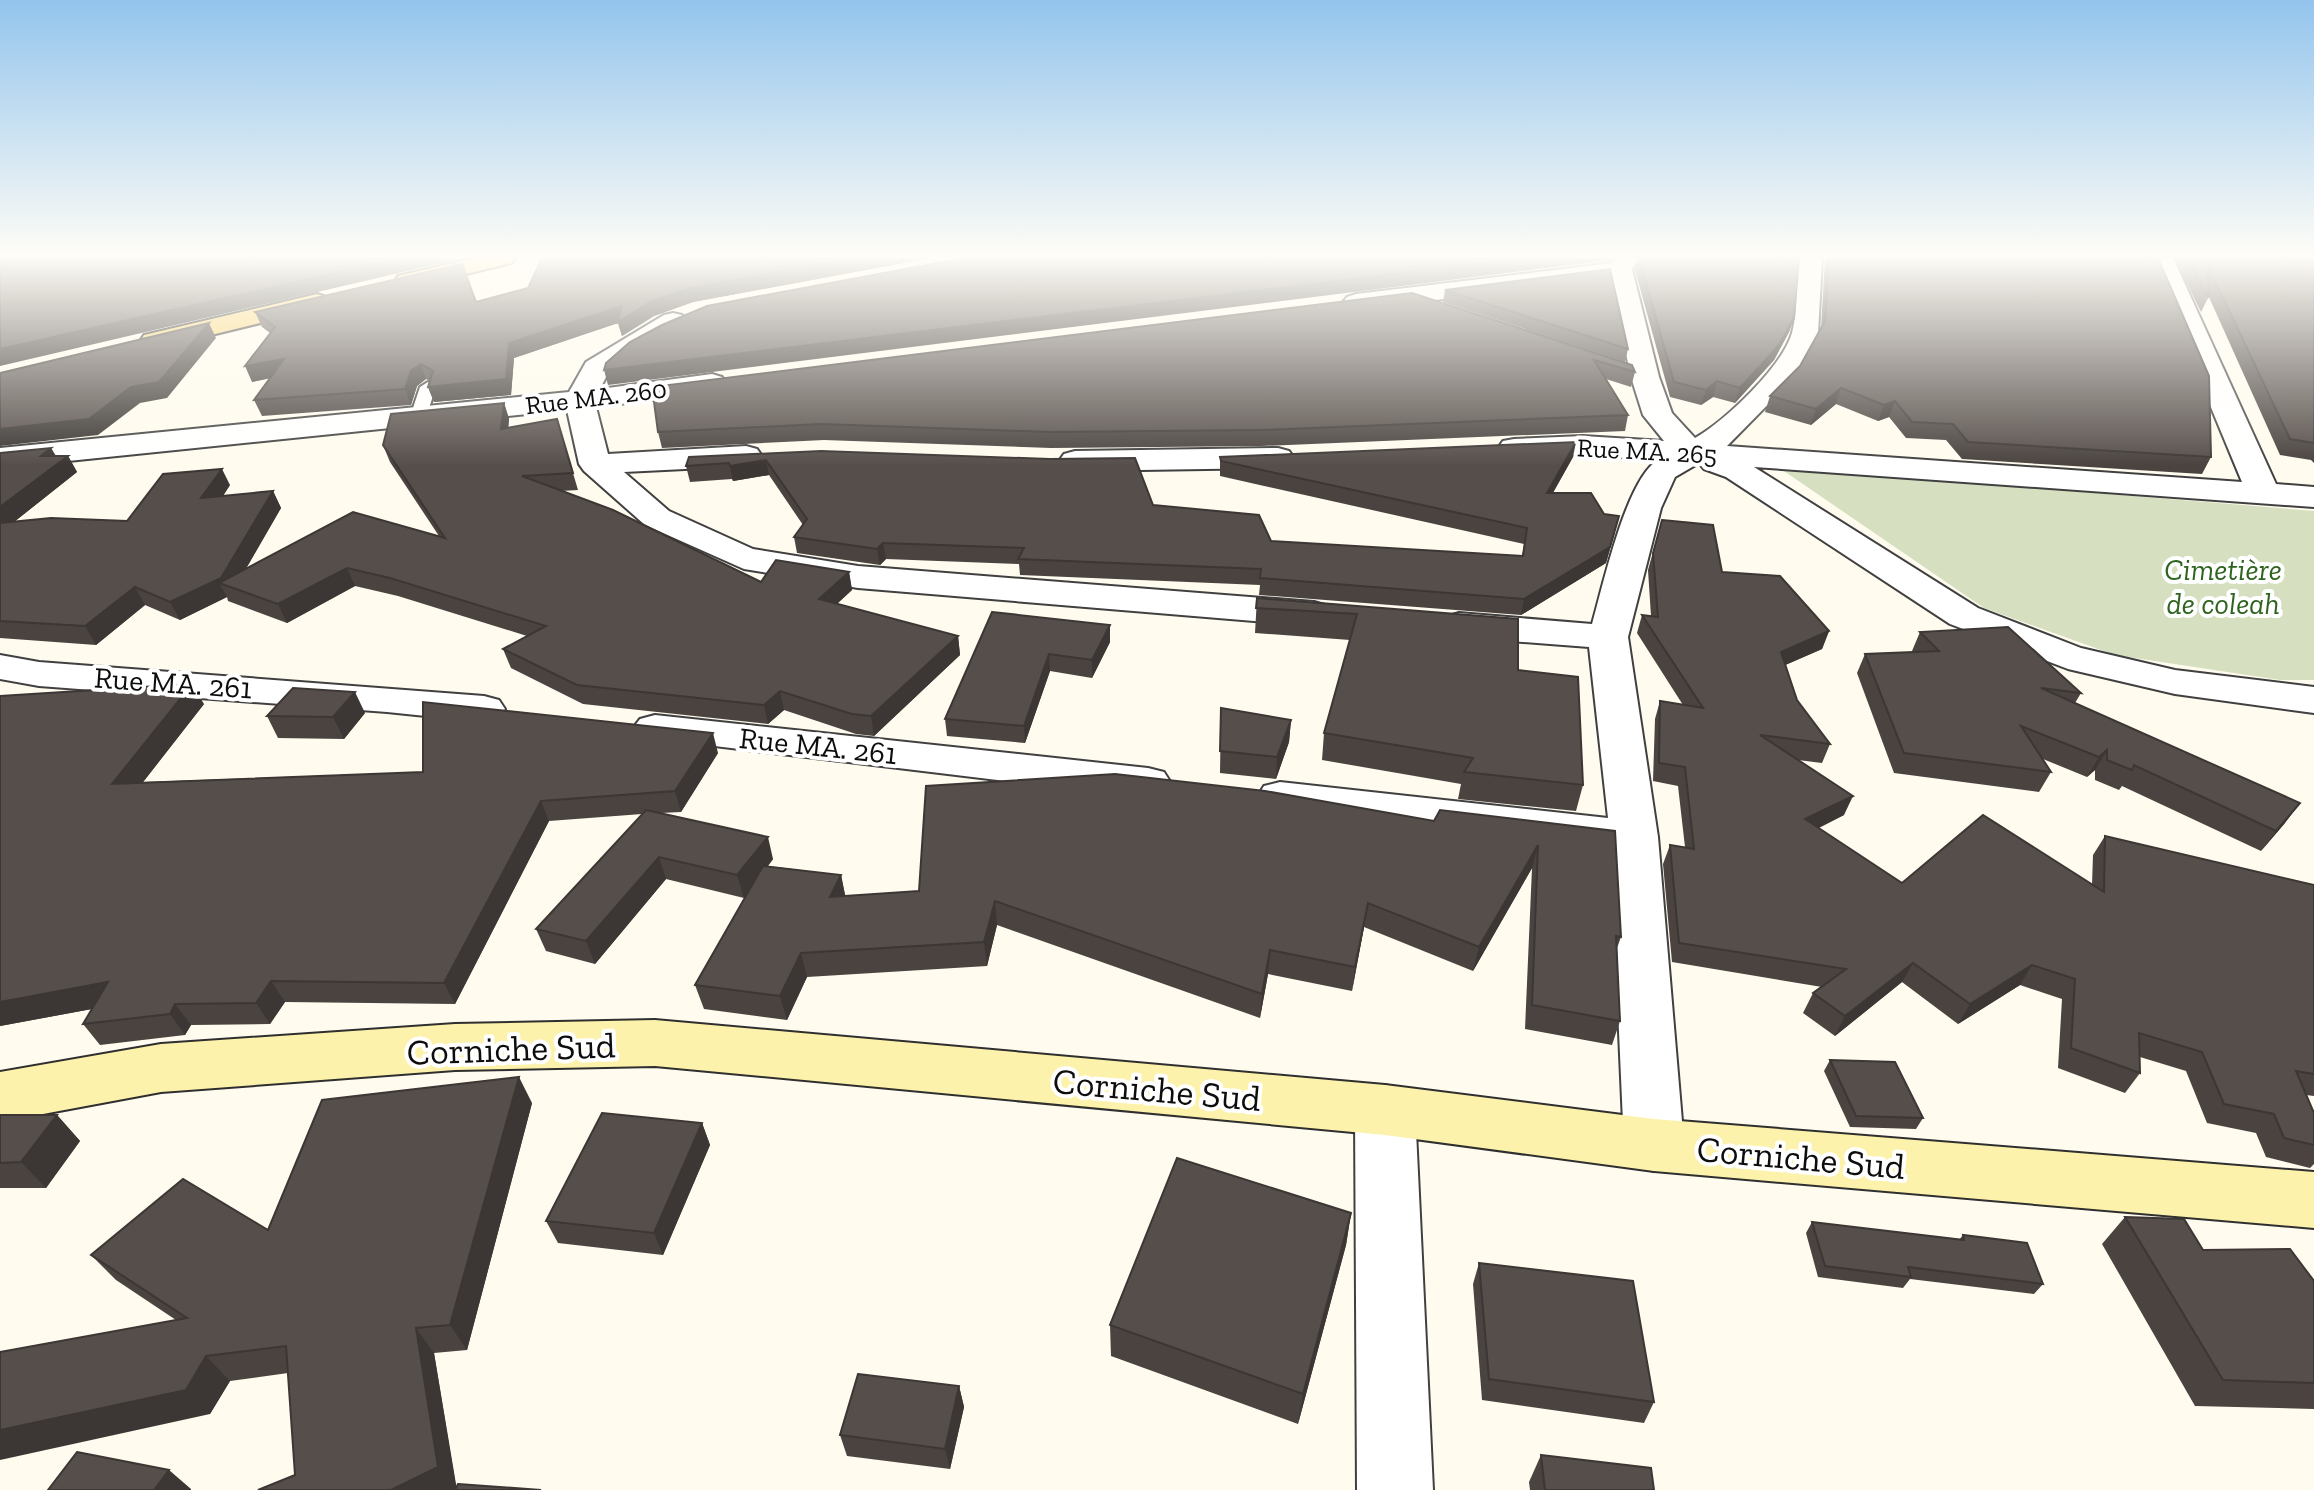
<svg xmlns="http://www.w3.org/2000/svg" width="2314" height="1490" font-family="'Zilla Slab',serif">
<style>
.cemetery{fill:#d6e0c0}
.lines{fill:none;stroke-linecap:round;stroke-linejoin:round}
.service-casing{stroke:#404040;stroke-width:4}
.minor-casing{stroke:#404040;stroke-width:4}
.secondary-casing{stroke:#2f2f2f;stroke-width:4}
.primary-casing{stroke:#1e1e1e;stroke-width:4}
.service{fill:#fff;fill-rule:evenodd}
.minor{fill:#fff;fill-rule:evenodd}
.secondary{fill:#fdf2ab;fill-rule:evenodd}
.primary{fill:#f5d068;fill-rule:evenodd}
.wall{fill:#4a4340}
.shaded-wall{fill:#3c3734}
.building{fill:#564e4a;stroke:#3c3734;stroke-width:2}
.labels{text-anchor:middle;stroke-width:8;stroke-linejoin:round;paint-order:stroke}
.far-street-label{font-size:26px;fill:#0d0d0d;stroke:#fff}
.park-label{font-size:30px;font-style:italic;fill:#2f631f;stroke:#fff}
.street-label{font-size:30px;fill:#0d0d0d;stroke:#fff}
.near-street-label{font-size:36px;fill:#0d0d0d;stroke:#fff}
</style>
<rect width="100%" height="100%" fill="#fffbee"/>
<!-- cemetery -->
<path class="cemetery" d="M1778 467 2314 511V680H2280L2115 655 1984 608Z"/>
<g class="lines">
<defs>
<path id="service" d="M428 382 436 387 426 417 424 420H412L410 417 420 387Z"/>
<g id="minor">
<path d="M1615 258H1639L1632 269 1659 377 1672 413 1695 438C1725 421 1782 367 1792 333 1798 311 1796 281 1798 258H1822L1818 334 1792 380 1727 446 2242 482 2149 258H2173L2276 484 2314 487V507L1754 467 1978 608 2081 648 2175 670 2314 687V713L2175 694 2068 669 1950 624 1726 477 1704 469 1699 463 1675 477 1661 508 1628 637 1658 837 1684 1145 1675 1164 1654 1171 1633 1164 1624 1145 1611 851 1280 812 1264 808 1257 797 1264 786 1280 782 1608 818 1589 647 1459 637 1445 633 1440 625 1445 617 1459 613 1592 624C1603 586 1626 479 1658 460L1583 454 1514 457 1503 455 1498 448 1503 441 1514 439 1583 436 1664 441 1643 415 1631 377 1610 278 1356 310 1347 307 1343 302 1347 297 1356 294 1612 263Z"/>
<path d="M673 313 682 315 686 321 682 327 608 373 600 389 712 374 722 377 726 383 722 389 712 392 596 407 608 454 746 446 757 449 762 456 757 463 746 466 624 472 669 511 753 549 858 566 1314 602 1328 606 1333 614 1328 622 1314 626 858 588 744 569 645 525 584 471 579 464 567 410 0 468V448L569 392 586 362 664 315Z"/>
<path d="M1278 448 1289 451 1294 458 1289 465 1278 468 1075 471 1064 468 1059 461 1064 454 1075 451Z"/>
<path d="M0 655 39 662 484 696 499 700 505 709 499 718 484 722 387 712 39 686 0 679Z"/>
<path d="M655 715 1148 768 1164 772 1171 783 1164 794 1148 798 640 737 633 728 640 719Z"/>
<path d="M1385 1085 1406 1092 1415 1110 1433 1490H1357L1355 1110 1364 1092Z"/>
</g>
<path id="secondary" d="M655 1020 1385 1085 1654 1119 2314 1172V1228L1654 1171 1385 1135 655 1066 455 1070 161 1092 0 1122V1072L161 1044 455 1024Z"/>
<g id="primary">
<path d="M475 258H516L512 263 407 288 398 286 395 281 398 276Z"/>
<path d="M317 294 326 297 330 302 326 307 154 349 144 347 140 341 144 335Z"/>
</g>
</defs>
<!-- service casing -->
<use href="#service" class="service-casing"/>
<!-- minor casing -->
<use href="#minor" class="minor-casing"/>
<!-- secondary casing -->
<use href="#secondary" class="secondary-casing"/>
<!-- primary casing -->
<use href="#primary" class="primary-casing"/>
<!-- service -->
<use href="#service" class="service"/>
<!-- minor -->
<use href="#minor" class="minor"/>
<!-- secondary -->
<use href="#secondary" class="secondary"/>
<!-- primary -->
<use href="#primary" class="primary"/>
</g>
<!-- wall -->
<g class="wall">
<path d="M542 258H930L693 302 654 316 622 336 618 323 514 358 511 395 434 402 428 387 430 381 426 379 417 386 411 405 262 416 254 400 270 378 252 382 270 333 262 327 255 312 476 302 528 288Z"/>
<path d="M1638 258H1799L1794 318 1789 332 1774 360 1735 403 1713 397 1701 405 1670 397 1635 270Z"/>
<path d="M1825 258H2158L2211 457 2202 474 1962 459 1946 440 1906 438 1889 417 1878 421 1836 404 1811 425 1765 412 1770 396 1800 366 1821 329Z"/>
<path d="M2174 258H2314V463L2311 460 2280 455 2208 295V298L2201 312Z"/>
<path d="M1445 290 1628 349 1625 362 1443 302Z"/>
<path d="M1412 293 1635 372 1631 387 1606 379 1628 415 1625 431 1261 446 1051 448 824 440 662 448 658 432Z"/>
<path d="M504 403 509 419 508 428 557 419 578 490 561 491 761 582 849 572 852 590 837 604 958 636 960 655 874 736 856 734 784 710 768 724 583 704 511 668 503 649 527 636 398 596 355 586 287 623 228 601 227 597 180 620 145 605 96 645 0 638V453L51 448 56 456H68L77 472 14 522 127 521 230 485 223 496 273 491 281 508 246 568 439 536 390 462 383 445Z"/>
<path d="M821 451 1153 505 1271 541 1522 556 1524 544 1220 476V457H1573L1553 493 1615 532 1606 563 1521 615 1259 595 1260 585 1020 575 1019 564 886 559 880 565 797 553 794 537 803 525 769 475 733 481 732 479 690 482 686 466Z"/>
<path d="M1662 520 1722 572 1829 631 1822 649 1785 665 1797 700 1830 744 1822 763 1798 760 1844 815 1819 828 1902 883 2092 885 2093 855 2105 836 2314 885V1096L2306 1095 2314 1113V1164L2310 1168 2266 1157 2256 1133 2207 1123 2186 1071 2140 1057V1073L2125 1093 2058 1068 2062 999 2020 985 1958 1024 1902 982 1835 1036 1803 1013 1813 993 1822 987 1672 962 1663 864 1670 845 1685 847 1678 786 1653 781 1655 719 1660 701 1683 705 1637 633 1642 615 1651 616 1648 570Z"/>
<path d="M1257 598 1518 619V670L1583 785 1576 811 1458 799 1461 784 1322 760 1324 733 1350 640 1255 633Z"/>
<path d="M992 612 1110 642 1092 678 1050 671 1025 743 947 736 945 719Z"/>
<path d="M1920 632 2081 693 2075 703 2285 823 2261 851 2122 786 2119 790 2095 780V770L2087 777 2043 759 2051 772 2039 792 1894 773 1857 673 1865 654 1913 652 1912 651Z"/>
<path d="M0 696 204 704 143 782 423 772 718 753 681 812 661 813 773 859 768 866 841 875 845 896 919 891 1434 821 1615 831 1621 937 1617 948 1620 1021 1612 1045 1525 1029 1532 868 1473 971 1364 927 1352 991 1268 974 1260 1018 997 925 987 966 807 977 787 1020 704 1009 695 985 748 893 744 898 666 879 595 964 546 951 536 929 642 814 549 821 455 1004 285 1002 270 1024 191 1025 185 1035 100 1045 83 1024 92 1009 0 1026Z"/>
<path d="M1221 708 1291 720 1289 742 1276 779 1220 773Z"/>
<path d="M365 713 344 739 278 738 267 716Z"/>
<path d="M1830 1060 1923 1118 1916 1129 1850 1127 1824 1071Z"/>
<path d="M532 1103 467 1350 434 1353 456 1487 541 1490H258L295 1475 288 1373 230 1381 210 1414 176 1320 116 1280 91 1255 268 1230Z"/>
<path d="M0 1115H57L80 1141 46 1188H0Z"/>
<path d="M702 1123 710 1145 663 1255 558 1243 546 1221Z"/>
<path d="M1351 1213 1346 1245 1298 1424 1111 1356 1110 1325Z"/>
<path d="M2125 1217 2203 1250 2314 1281V1409L2195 1406 2102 1244Z"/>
<path d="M1812 1222 1959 1240 1963 1235 2043 1284 2034 1294 1910 1279 1903 1288 1818 1277 1806 1233Z"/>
<path d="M1479 1263 1654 1402 1644 1423 1482 1400 1473 1284Z"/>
<path d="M959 1386 964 1407 950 1469 847 1456 840 1435Z"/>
<path d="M1541 1455 1654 1490H1530L1529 1482Z"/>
</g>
<!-- shaded-wall -->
<g class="shaded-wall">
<path d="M401 258 459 259 0 366V349Z"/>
<path d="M857 258H930L693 302 654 316 622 336 618 323 514 358 511 395 434 402 428 387 509 343 622 306 650 302 690 288Z"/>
<path d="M1524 258H1612L1610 260 608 385 604 370Z"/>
<path d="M1794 318 1789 332 1774 360 1735 403 1740 388Z"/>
<path d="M209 323 216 338 167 398 140 403 98 435 0 446V429Z"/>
<path d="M284 359 291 374 252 382 245 366Z"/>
<path d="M421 364 426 379 417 386 411 405 405 389 411 371Z"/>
<path d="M1717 381 1713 397 1701 405 1706 390Z"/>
<path d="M1841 388 1836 404 1811 425 1816 409Z"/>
<path d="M1895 401 1889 417 1878 421 1884 405Z"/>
<path d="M504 403 509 419 507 445 501 429Z"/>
<path d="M1576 442 1573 457 1544 508 1547 493Z"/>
<path d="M51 448 59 462 68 456 77 472 0 533V507L41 456Z"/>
<path d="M766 460 769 475 733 481 730 466Z"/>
<path d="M222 469 230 485 210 515 201 498Z"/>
<path d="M273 491 281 508 235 588 219 583 227 597 180 620 170 602Z"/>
<path d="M1619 516 1606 563 1521 615 1524 599Z"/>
<path d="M883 543 886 559 880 565 877 549Z"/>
<path d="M347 568 355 586 287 623 278 604Z"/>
<path d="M849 572 852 590 822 617 819 599Z"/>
<path d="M135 587 145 605 96 645 85 626Z"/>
<path d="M1110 625V642L1092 678V660Z"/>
<path d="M1829 631 1822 649 1774 670 1781 652Z"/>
<path d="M958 636 960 655 874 736 871 716Z"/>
<path d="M1049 654 1050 671 1025 743 1024 726Z"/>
<path d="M192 684 204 704 126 804 112 784Z"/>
<path d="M780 691 784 710 768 724 764 705Z"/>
<path d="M355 692 365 713 344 739 333 717Z"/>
<path d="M1291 720 1289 742 1276 779 1277 757Z"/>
<path d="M713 733 718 753 681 812 675 791Z"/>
<path d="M2107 750 2095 770 2087 777 2099 757Z"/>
<path d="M1853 796 1844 815 1797 838 1805 819Z"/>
<path d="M541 801 549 821 455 1004 444 983Z"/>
<path d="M2300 803 2285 823 2261 851 2276 831Z"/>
<path d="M768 837 773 859 744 898 737 875Z"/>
<path d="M1538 845 1532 868 1473 971 1479 947Z"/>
<path d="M659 857 666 879 595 964 586 941Z"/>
<path d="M841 875 846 899 830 897Z"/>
<path d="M995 901 997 925 987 966 984 942Z"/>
<path d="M1368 903 1364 927 1352 991 1355 967Z"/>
<path d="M1270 950 1268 974 1260 1018 1262 994Z"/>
<path d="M801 953 807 977 787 1020 780 996Z"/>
<path d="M1913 963 1902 982 1835 1036 1845 1016Z"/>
<path d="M2032 965 2020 985 1958 1024 1970 1004Z"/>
<path d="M271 981 285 1002 270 1024 256 1003Z"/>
<path d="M108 982 124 1003 0 1026V1002Z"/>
<path d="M175 1004 191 1025 185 1035 170 1014Z"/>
<path d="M519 1077 532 1103 467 1350 450 1325Z"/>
<path d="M57 1115 80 1141 46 1188 21 1162Z"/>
<path d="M702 1123 710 1145 663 1255 654 1233Z"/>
<path d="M1351 1213 1346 1245 1298 1424 1303 1394Z"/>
<path d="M416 1328 434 1353 457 1490H391Z"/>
<path d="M206 1356 230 1381 210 1414 0 1460V1430Z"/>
<path d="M959 1386 964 1407 950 1469 945 1449Z"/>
<path d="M169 1470 191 1489V1490H154Z"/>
</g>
<!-- building -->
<g class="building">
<path d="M0 258H401L0 349Z"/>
<path d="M542 258H857L690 288 650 302 618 322 622 306 509 343 506 379 428 387 433 371 421 364 411 371 405 389 254 400 284 359 245 366 275 327 255 312 462 264 476 302 528 288Z"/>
<path d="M964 258H1524L604 370 606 363 630 342 662 325 707 306Z"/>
<path d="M1639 258H1799L1794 318 1779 345 1740 388 1717 381 1706 390 1674 382Z"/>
<path d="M1829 258H2158L2209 376 2211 457 1968 442 1953 424 1912 422 1895 401 1884 405 1841 388 1816 409 1770 396 1800 366 1825 321Z"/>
<path d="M2188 258H2314V443L2290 439 2208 266V298Z"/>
<path d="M1610 269 1628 349 1445 290Z"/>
<path d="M1412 293 1632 365 1635 372 1594 360 1628 415 1262 430 1050 432 821 424 658 432 652 387Z"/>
<path d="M209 323 159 382 131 387 89 419 0 429V373Z"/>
<path d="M504 403 501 429 557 419 573 473 522 476 613 510 761 582 776 560 849 572 819 599 958 636 871 716 852 714 780 691 764 705 577 685 503 649 546 626 390 578 347 568 278 604 219 583 353 512 445 538 383 445 391 414Z"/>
<path d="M1576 442 1547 493H1591L1604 514 1619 516 1610 547 1524 599 1260 578 1261 569 1018 559 1024 548 883 543 877 549 794 537 807 519 766 460 730 466 729 463 686 466 689 457 821 451 1050 459 1135 458 1153 505 1259 515 1271 541 1523 556 1527 528 1221 461 1220 457Z"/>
<path d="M51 448 41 456H68L0 507V453Z"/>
<path d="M222 469 201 498 273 491 221 578 170 602 135 587 85 626 0 621V523L51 518 127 521 163 474Z"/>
<path d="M1662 520 1713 525 1722 572 1780 576 1829 631 1781 652 1797 700 1830 744 1760 735 1853 796 1805 819 1902 883 1983 815 2104 892 2105 836 2314 885V1074L2296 1071 2314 1113V1145L2284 1138 2274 1114 2224 1104 2202 1052 2139 1033 2140 1073 2071 1048 2075 979 2032 965 1970 1004 1913 963 1845 1016 1813 993 1846 969 1679 943 1670 845 1694 849 1685 767 1659 763 1660 701 1703 708 1642 615 1658 617 1653 553Z"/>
<path d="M1257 598 1518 619V670L1578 677 1583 785 1464 772 1473 758 1324 733 1357 614 1256 608Z"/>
<path d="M992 612 1110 625 1092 660 1049 654 1024 726 945 719Z"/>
<path d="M2008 627 2081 693 2041 688 2300 803 2276 831 2134 765 2132 770 2107 760V750L2099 757 2021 726 2051 772 1904 753 1865 654 1939 651 1920 632Z"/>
<path d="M192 684 112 784 423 772V702L713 733 675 791 541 801 444 983 271 981 256 1003 175 1004 170 1014 83 1024 108 982 0 1002V696Z"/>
<path d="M293 688 355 692 333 717 267 716Z"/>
<path d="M1221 708 1291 720 1277 757 1220 751Z"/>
<path d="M1115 774 1265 791 1434 821 1440 810 1615 831 1621 937 1616 936 1620 1021 1532 1005 1538 845 1479 947 1368 903 1355 967 1270 950 1262 994 995 901 984 942 801 953 780 996 695 985 763 866 841 875 830 897 919 891 926 786Z"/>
<path d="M646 810 768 837 737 875 659 857 586 941 536 929Z"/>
<path d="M1830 1060 1895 1062 1923 1118 1856 1116Z"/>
<path d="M519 1077 450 1325 416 1328 438 1467 391 1490H258L295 1475 286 1346 206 1356 186 1390 0 1430V1352L187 1318 91 1255 183 1179 268 1230 322 1100Z"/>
<path d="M602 1113 702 1123 654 1233 546 1221Z"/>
<path d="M0 1115H57L21 1162 0 1163Z"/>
<path d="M1177 1158 1351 1213 1303 1394 1110 1325Z"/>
<path d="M2125 1217 2184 1219 2203 1250 2290 1249 2314 1281V1383L2223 1380Z"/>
<path d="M1812 1222 1964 1240 1963 1235 2027 1243 2043 1284 1908 1267 1911 1277 1825 1266Z"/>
<path d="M1479 1263 1633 1281 1654 1402 1489 1379Z"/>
<path d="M858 1374 959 1386 945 1449 840 1435Z"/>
<path d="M77 1452 169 1470 154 1490H48Z"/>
<path d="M1541 1455 1651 1468 1654 1490H1545Z"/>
<path d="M458 1484 541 1490H455Z"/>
</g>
<!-- sky -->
<linearGradient id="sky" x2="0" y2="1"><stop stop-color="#93c4ed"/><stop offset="0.55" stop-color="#fffdf7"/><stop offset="1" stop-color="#fffdf7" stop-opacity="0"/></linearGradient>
<rect width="2314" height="466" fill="url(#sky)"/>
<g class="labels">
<!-- far-street labels -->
<g class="far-street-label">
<text transform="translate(596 397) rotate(-7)" y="9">Rue MA. 260</text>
<text transform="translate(1647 451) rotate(3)" y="9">Rue MA. 265</text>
</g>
<!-- park labels -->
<g class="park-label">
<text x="2223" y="580">Cimetière<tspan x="2223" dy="34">de coleah</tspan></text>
</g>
<!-- street labels -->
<g class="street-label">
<text transform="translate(173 683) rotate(4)" y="10">Rue MA. 261</text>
<text transform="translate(818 746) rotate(6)" y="10">Rue MA. 261</text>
</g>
<!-- near-street labels -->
<g class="near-street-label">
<text transform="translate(511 1048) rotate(-2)" y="13">Corniche Sud</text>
<text transform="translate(1157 1089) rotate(5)" y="13">Corniche Sud</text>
<text transform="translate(1801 1157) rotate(5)" y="13">Corniche Sud</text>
</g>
</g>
</svg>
